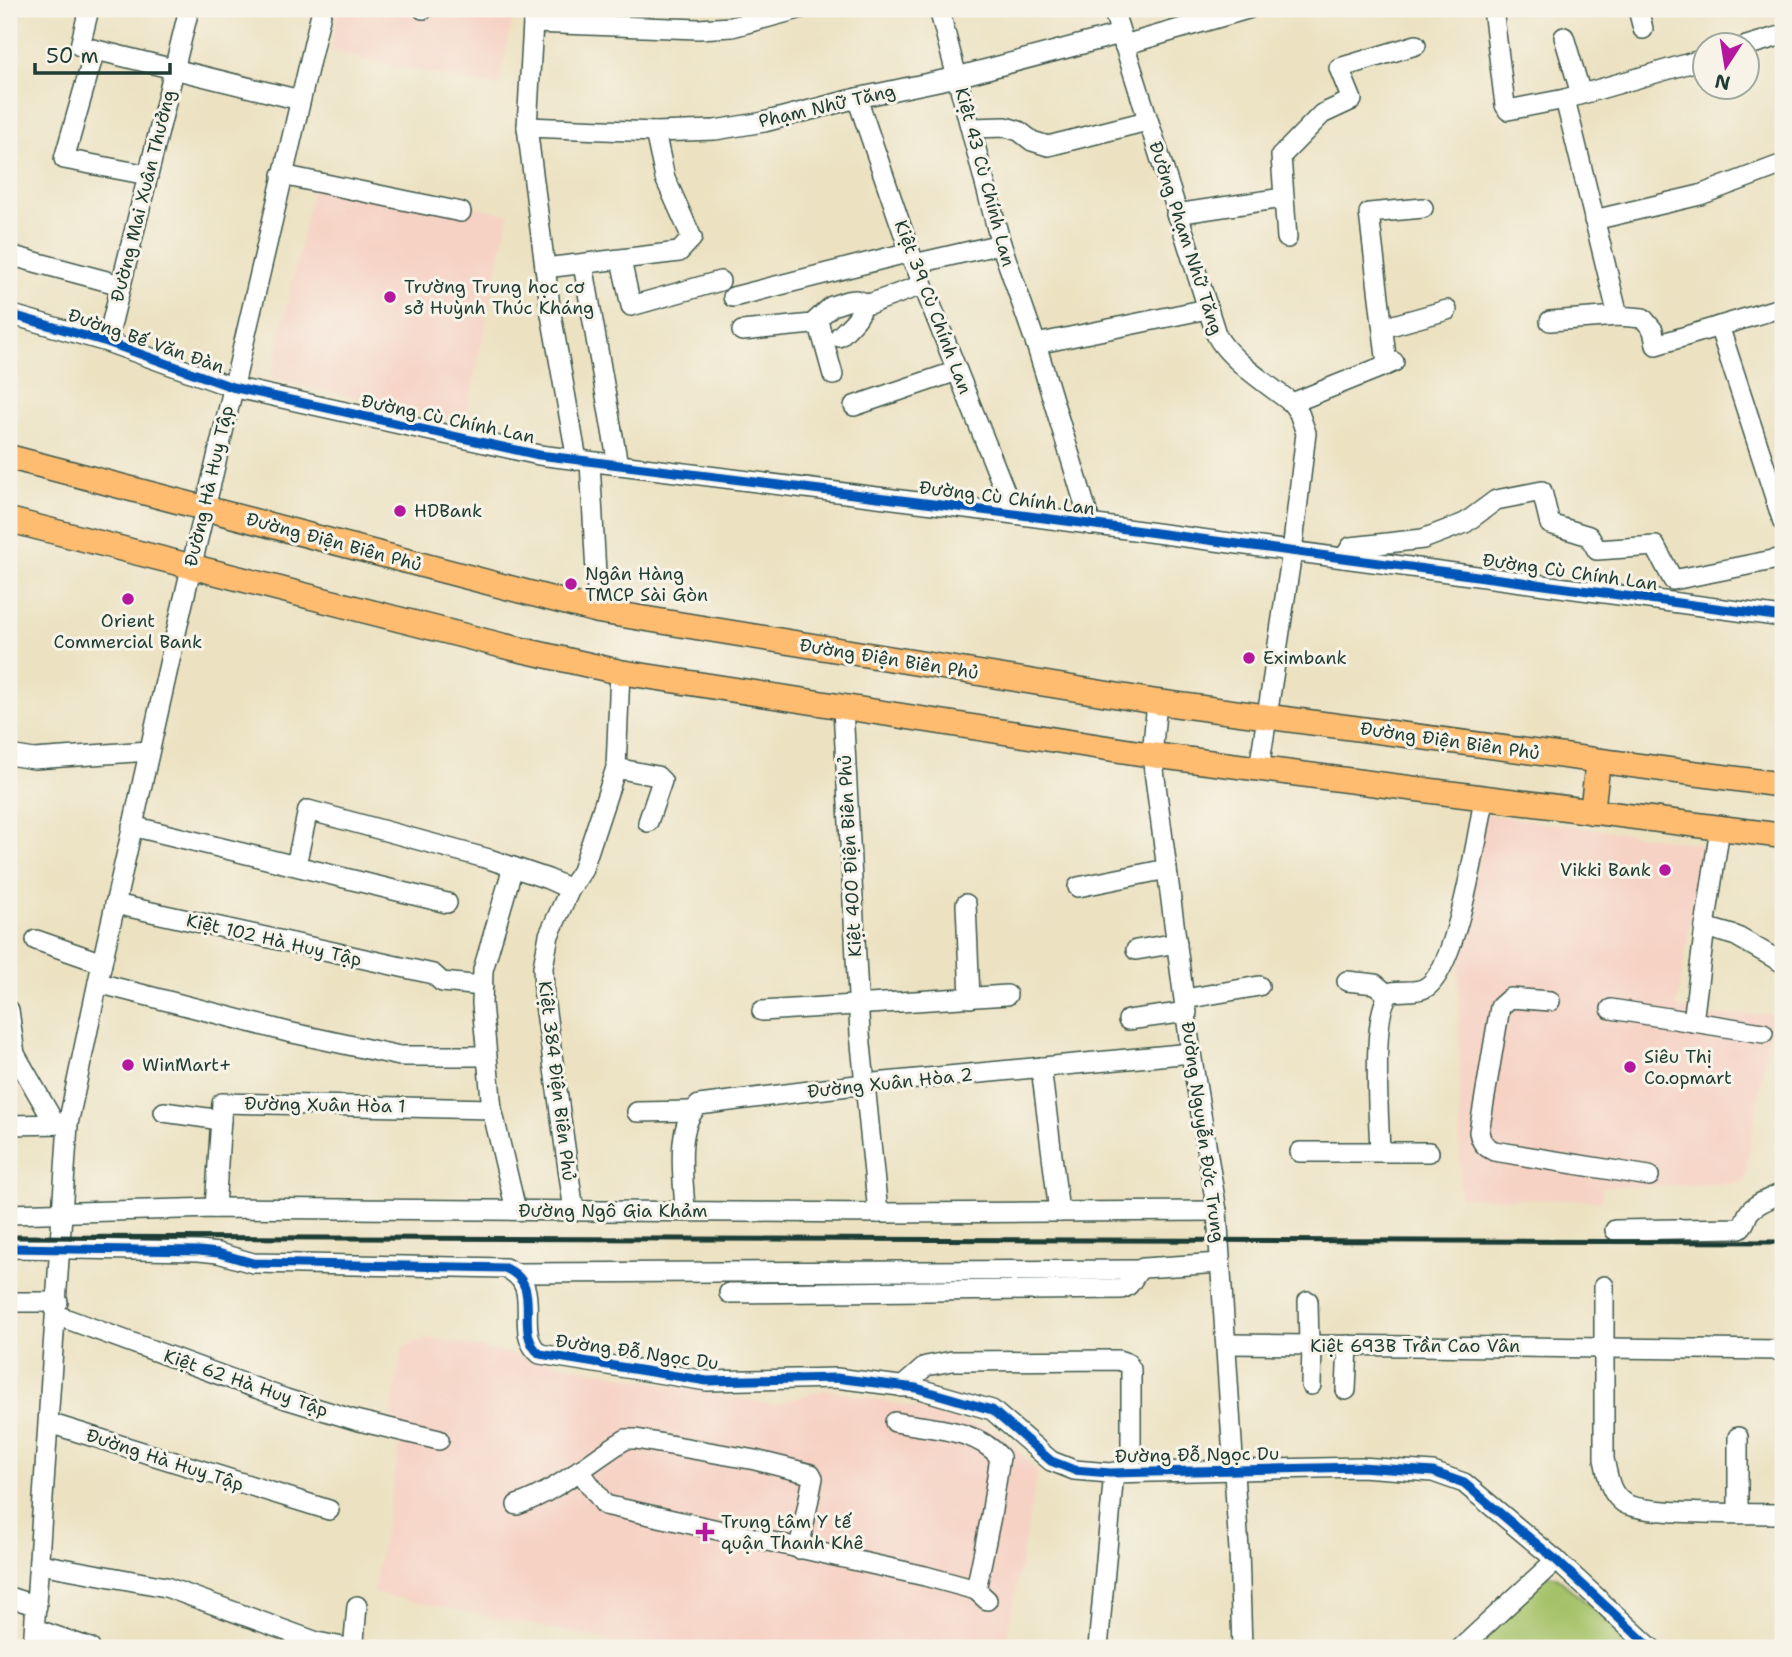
<svg xmlns="http://www.w3.org/2000/svg" width="1792" height="1657" font-family="'Shantell Sans',sans-serif">
<style>
.built{fill:#f6d2c4}
.green{fill:#a6c269;stroke:#62804e;stroke-width:2}
.lines{fill:none;stroke-linecap:round;stroke-linejoin:round}
.minor-casing{stroke:#3e5649;stroke-width:22}
.major-casing{stroke:#3e5649;stroke-width:27}
.minor{stroke:#fff;stroke-width:19}
.major{stroke:#febc70;stroke-width:24}
.rail{stroke:#1f3d34;stroke-width:5}
.cycleway-casing{stroke:#f7f3e8;stroke-width:13}
.cycleway{stroke:#0057b8;stroke-width:9}
.poi-dot{fill:#b5179e;stroke:#f7f3e8;stroke-width:2.5}
.labels{text-anchor:middle;stroke-width:6;stroke-linejoin:round;paint-order:stroke}
.street-label{font-size:18px;fill:#1f3d34;stroke:#f7f3e8}
.poi-label{font-size:18px;fill:#1f3d34;stroke:#f7f3e8;text-anchor:start}
</style>
<rect width="100%" height="100%" fill="#f7f3e8"/>
<filter id="ink" filterUnits="userSpaceOnUse"><feTurbulence type="fractalNoise" baseFrequency=".0143" numOctaves="2"/><feDisplacementMap in="SourceGraphic" scale="14" xChannelSelector="R" yChannelSelector="G"/><feConvolveMatrix kernelMatrix="1 2 1 2 8 2 1 2 1" color-interpolation-filters="sRGB"/></filter>
<filter id="wash" filterUnits="userSpaceOnUse"><feTurbulence type="fractalNoise" baseFrequency=".00686" numOctaves="4" result="noise"/><feDisplacementMap in="SourceGraphic" scale="28" xChannelSelector="R" yChannelSelector="G"/><feGaussianBlur stdDeviation="1.57" result="paint"/><feColorMatrix in="noise" values="0 0 0 0 0 0 0 0 0 0 0 0 0 0 0 0 0 1.4 0 .05"/><feComposite in="paint" operator="in"/></filter>
<g filter="url(#wash)">
<rect width="100%" height="100%" fill="#ece2c2"/>
<!-- built -->
<g class="built">
<path d="M339 9H515L498 87 330 52Z"/>
<path d="M316 173 509 214 465 421 271 379Z"/>
<path d="M1486 814 1702 844 1677 1007 1716 1016 1772 1014 1744 1183 1602 1187V1201L1460 1197 1459 964 1452 962 1455 940 1464 941Z"/>
<path d="M429 1338 774 1405 826 1389 916 1408 999 1432 1038 1471 1006 1640 979 1636 977 1648H647L373 1593 401 1440 386 1437 403 1347Z"/>
</g>
<!-- green -->
<path class="green" d="M1545 1575 1555 1576 1640 1648H1463Z"/>
</g>
<g filter="url(#ink)">
<g class="lines">
<defs>
<g id="minor">
<path d="M89 9 80 46 300 100"/>
<path d="M423 9H424"/>
<path d="M537 9 533 23 527 127 551 314 577 460"/>
<path d="M939 9 1001 244 1036 344 1091 525"/>
<path d="M1113 9 1216 334C1227 358 1270 386 1292 403L1299 413 1306 433 1292 552 1259 769"/>
<path d="M1493 9 1505 105 1508 110 1565 99 1704 59"/>
<path d="M1638 9 1643 29"/>
<path d="M533 23 698 29 732 27 799 9"/>
<path d="M1564 37 1581 94"/>
<path d="M1124 45 1248 9"/>
<path d="M1746 46 1783 35"/>
<path d="M95 50 64 159 148 175"/>
<path d="M857 98 910 252 1014 514"/>
<path d="M1565 99 1618 316"/>
<path d="M527 127 655 132 715 130 764 122 857 98 957 77 1120 34"/>
<path d="M971 128 1006 127 1019 131 1032 141 1048 146 1147 121"/>
<path d="M282 175 461 212"/>
<path d="M1176 214 1283 198"/>
<path d="M1594 220 1700 195 1783 164"/>
<path d="M1287 238 1281 156 1322 114 1352 100 1339 68 1416 45"/>
<path d="M9 255 121 285"/>
<path d="M621 260 631 306 720 281"/>
<path d="M583 264 618 465"/>
<path d="M914 264 1001 244"/>
<path d="M545 268 679 252 692 238 665 178 655 132"/>
<path d="M733 297 910 252"/>
<path d="M9 314 107 342 232 387 539 455 1014 514 1783 617"/>
<path d="M818 321 833 375"/>
<path d="M1550 321 1618 316 1643 318 1653 330 1656 345 1783 307"/>
<path d="M1719 326 1783 522"/>
<path d="M1383 328 1447 310"/>
<path d="M742 331 812 324 832 306 847 301 856 300 869 304 922 285"/>
<path d="M839 337C848 327 863 317 862 303"/>
<path d="M107 342 189 9"/>
<path d="M1036 344 1207 309"/>
<path d="M1387 365 1369 213 1423 208"/>
<path d="M1292 403 1394 362"/>
<path d="M854 406 957 371"/>
<path d="M590 462 598 611"/>
<path d="M1344 558 1351 547 1423 539 1465 523 1496 500 1542 491 1550 524 1589 536 1597 550 1655 546 1673 580 1783 558"/>
<path d="M1157 702 1152 755 1191 1053 1217 1211 1239 1550 1242 1648"/>
<path d="M843 708 860 1034 878 1213"/>
<path d="M9 755 34 759 149 751"/>
<path d="M616 768 657 776 662 781 648 822"/>
<path d="M132 826 447 903"/>
<path d="M1720 828 1705 927 1736 936 1783 963"/>
<path d="M296 865 308 810 489 859 548 879 570 889"/>
<path d="M513 867 483 970 482 1004 492 1109 516 1210"/>
<path d="M1078 887 1167 869"/>
<path d="M115 904 433 974 442 982 483 986"/>
<path d="M966 904 970 998"/>
<path d="M36 940 102 963"/>
<path d="M1136 950 1177 943"/>
<path d="M1347 981 1375 984 1388 995"/>
<path d="M98 983 288 1032 400 1056H485"/>
<path d="M1185 999 1259 986"/>
<path d="M1550 1001 1510 998 1500 1007 1479 1132C1481 1142 1484 1146 1494 1151L1649 1176"/>
<path d="M1611 1009 1763 1033"/>
<path d="M9 1010 15 1054 55 1124"/>
<path d="M762 1011 1007 995"/>
<path d="M1128 1020 1187 1012"/>
<path d="M1693 1022 1705 927"/>
<path d="M1041 1067 1059 1212"/>
<path d="M164 1112 221 1120"/>
<path d="M637 1112 691 1111"/>
<path d="M9 1125 64 1124"/>
<path d="M1380 1151C1379 1121 1370 1007 1392 992 1402 990 1416 993 1425 988 1456 972 1478 834 1484 799"/>
<path d="M1300 1152H1429"/>
<path d="M215 1208 222 1103 492 1109"/>
<path d="M574 1211 544 998 543 967 549 935 570 889 582 871 616 768 620 672"/>
<path d="M685 1211C684 1181 674 1126 699 1105L864 1084 1191 1053"/>
<path d="M9 1214 215 1208 878 1213 1217 1211"/>
<path d="M1615 1230 1740 1228C1746 1223 1745 1220 1748 1214 1754 1203 1773 1198 1783 1192"/>
<path d="M9 1248 199 1251 218 1253 253 1263 505 1268C547 1285 511 1331 540 1354L707 1381 836 1378 916 1388 992 1410 1051 1461 1074 1470 1110 1473 1361 1467 1433 1472 1464 1483 1556 1560 1651 1648"/>
<path d="M518 1273 1139 1270"/>
<path d="M1604 1286V1459C1608 1476 1609 1493 1624 1503 1644 1516 1754 1513 1783 1514"/>
<path d="M729 1293 1121 1289C1134 1286 1132 1273 1143 1268L1220 1263"/>
<path d="M1308 1301 1309 1345"/>
<path d="M9 1302H58"/>
<path d="M56 1315 286 1399 355 1420 439 1440"/>
<path d="M1227 1344 1783 1350"/>
<path d="M1311 1385 1312 1345"/>
<path d="M902 1387 926 1366 952 1361 1118 1360 1127 1363 1131 1369V1471"/>
<path d="M1346 1390 1348 1345"/>
<path d="M895 1422C931 1429 975 1428 1000 1457L991 1516 976 1590"/>
<path d="M49 1423 329 1510"/>
<path d="M579 1470 605 1505 925 1576 976 1590 987 1600"/>
<path d="M517 1505C553 1493 586 1465 618 1444L626 1439H636L755 1460 811 1474 813 1478 799 1549"/>
<path d="M1738 1513V1437"/>
<path d="M40 1564 166 1587 317 1642 348 1648"/>
<path d="M9 1597 37 1606"/>
<path d="M35 1629 90 1648"/>
<path d="M355 1645 354 1640 357 1606"/>
<path d="M33 1648 68 1124 102 963 178 624 322 9"/>
<path d="M1098 1648 1114 1472"/>
<path d="M1461 1648 1556 1560"/>
</g>
<g id="major">
<path d="M9 457 598 611 1157 702 1783 785"/>
<path d="M9 520 504 646 620 672 1152 755 1783 836"/>
<path d="M1592 812 1598 761"/>
</g>
</defs>
<!-- minor casing -->
<use href="#minor" class="minor-casing"/>
<!-- major casing -->
<use href="#major" class="major-casing"/>
<!-- minor -->
<use href="#minor" class="minor"/>
<!-- major -->
<use href="#major" class="major"/>
<!-- rail -->
<path class="rail" d="M9 1237 1783 1242"/>
<defs>
<g id="cycleway">
<path d="M9 314 107 342 232 387 539 455 1014 514 1783 617"/>
<path d="M9 1248 199 1251 218 1253 253 1263 505 1268C547 1285 511 1331 540 1354L707 1381 836 1378 916 1388 992 1410 1051 1461 1074 1470 1110 1473 1361 1467 1433 1472 1464 1483 1556 1560 1651 1648"/>
</g>
</defs>
<!-- cycleway casing -->
<use href="#cycleway" class="cycleway-casing"/>
<!-- cycleway -->
<use href="#cycleway" class="cycleway"/>
</g>
</g>
<!-- markers -->
<g class="poi-dot">
<circle cx="390" cy="297" r="7"/>
<circle cx="400" cy="511" r="7"/>
<circle cx="571" cy="584" r="7"/>
<circle cx="128" cy="599" r="7"/>
<circle cx="1249" cy="658" r="7"/>
<circle cx="1665" cy="870" r="7"/>
<circle cx="128" cy="1065" r="7"/>
<circle cx="1630" cy="1067" r="7"/>
<path d="M701.5 1521.5h7v7h7v7h-7v7h-7v-7h-7v-7h7z"/>
</g>
<g class="labels">
<!-- street labels -->
<g class="street-label">
<text transform="translate(827 106) rotate(-13)" y="6">Phạm Nhữ Tăng</text>
<text transform="translate(985 177) rotate(75)" y="6">Kiệt 43 Cù Chính Lan</text>
<text transform="translate(143 196) rotate(-76)" y="6">Đường Mai Xuân Thưởng</text>
<text transform="translate(1186 238) rotate(72)" y="6">Đường Phạm Nhữ Tăng</text>
<text transform="translate(933 307) rotate(69)" y="6">Kiệt 39 Cù Chính Lan</text>
<text transform="translate(146 341) rotate(19)" y="6">Đường Bế Văn Đàn</text>
<text transform="translate(448 419) rotate(12)" y="6">Đường Cù Chính Lan</text>
<text transform="translate(209 486) rotate(-77)" y="6">Đường Hà Huy Tập</text>
<text transform="translate(1007 498) rotate(7)" y="6">Đường Cù Chính Lan</text>
<text transform="translate(334 542) rotate(15)" y="6">Đường Điện Biên Phủ</text>
<text transform="translate(1570 572) rotate(8)" y="6">Đường Cù Chính Lan</text>
<text transform="translate(889 659) rotate(9)" y="6">Đường Điện Biên Phủ</text>
<text transform="translate(1450 741) rotate(8)" y="6">Đường Điện Biên Phủ</text>
<text transform="translate(850 856) rotate(-93)" y="6">Kiệt 400 Điện Biên Phủ</text>
<text transform="translate(274 940) rotate(13)" y="6">Kiệt 102 Hà Huy Tập</text>
<text transform="translate(557 1081) rotate(83)" y="6">Kiệt 384 Điện Biên Phủ</text>
<text transform="translate(890 1083) rotate(-6)" y="6">Đường Xuân Hòa 2</text>
<text transform="translate(325 1105) rotate(1)" y="6">Đường Xuân Hòa 1</text>
<text transform="translate(1203 1132) rotate(82)" y="6">Đường Nguyễn Đức Trung</text>
<text x="613" y="1217">Đường Ngô Gia Khảm</text>
<text x="1415" y="1352">Kiệt 693B Trần Cao Vân</text>
<text transform="translate(637 1352) rotate(8)" y="6">Đường Đỗ Ngọc Du</text>
<text transform="translate(246 1383) rotate(19)" y="6">Kiệt 62 Hà Huy Tập</text>
<text transform="translate(1197 1455) rotate(-1)" y="6">Đường Đỗ Ngọc Du</text>
<text transform="translate(165 1460) rotate(18)" y="6">Đường Hà Huy Tập</text>
</g>
<!-- poi labels -->
<g class="poi-label">
<text x="404" y="293">Trường Trung học cơ<tspan x="404" dy="21">sở Huỳnh Thúc Kháng</tspan></text>
<text x="414" y="517">HDBank</text>
<text x="585" y="580">Ngân Hàng<tspan x="585" dy="21">TMCP Sài Gòn</tspan></text>
<text x="128" y="627" text-anchor="middle">Orient<tspan x="128" dy="21">Commercial Bank</tspan></text>
<text x="1263" y="664">Eximbank</text>
<text x="1651" y="876" text-anchor="end">Vikki Bank</text>
<text x="1644" y="1063">Siêu Thị<tspan x="1644" dy="21">Co.opmart</tspan></text>
<text x="142" y="1071">WinMart+</text>
<text x="721" y="1528">Trung tâm Y tế<tspan x="721" dy="21">quận Thanh Khê</tspan></text>
</g>
</g>
<!-- margin -->
<rect width="1792" height="1657" fill="none" stroke="#f7f3e8" stroke-width="35"/>
<!-- north arrow -->
<g transform="translate(1726 66) rotate(192)"><circle r="33" fill="#f7f3e8" stroke="#a1aaa0" stroke-width="2"/>
<path d="M0-5L12 26L0 18L-12 26Z" fill="#b5179e"/>
<text y="-10" font-size="19" font-weight="bold" text-anchor="middle" fill="#1f3d34">N</text>
</g>
<!-- scale -->
<path d="M35 63v10h135v-10" fill="none" stroke="#1f3d34" stroke-width="3.5"/>
<text x="46" y="63" font-size="21" fill="#1f3d34" stroke="#f7f3e8" stroke-width="5" paint-order="stroke">50 m</text>
</svg>
